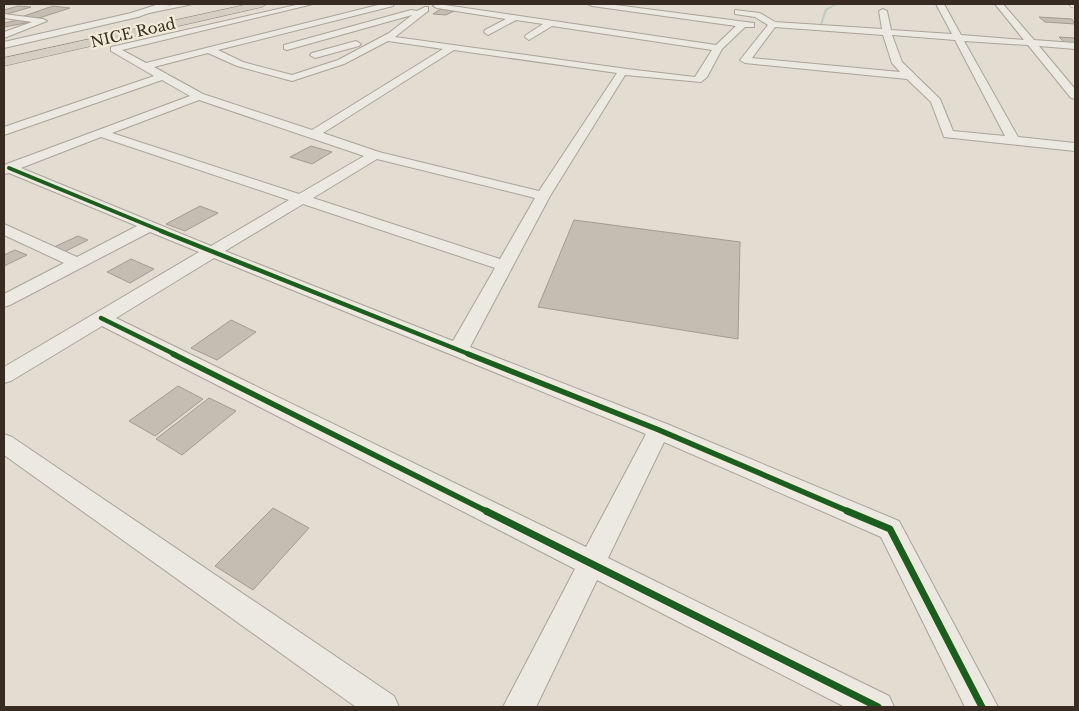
<svg xmlns="http://www.w3.org/2000/svg" width="1079" height="711" font-family="'Libre Baskerville',serif">
<style>
.lines{fill:none;stroke-linecap:round;stroke-linejoin:round}
.stream{fill:#bbc9c0;fill-rule:evenodd}
.building{fill:#c6bdb2;stroke:#a39a91}
.minor-casing{stroke:#a9a399;stroke-width:2}
.tertiary-casing{stroke:#a9a399;stroke-width:2}
.secondary-casing{stroke:#99928a;stroke-width:1}
.motorway-casing{stroke:#8f8880;stroke-width:1}
.minor{fill:#ece9e2;fill-rule:evenodd}
.tertiary{fill:#ece9e2;fill-rule:evenodd}
.secondary{fill:#ece9e2;fill-rule:evenodd}
.motorway{fill:#d5cec3;fill-rule:evenodd}
.cycleway-far3-casing{stroke:#f3ebd9;stroke-width:5.5}
.cycleway-far2-casing{stroke:#f3ebd9;stroke-width:7}
.cycleway-far1-casing{stroke:#f3ebd9;stroke-width:9}
.cycleway-casing{stroke:#f3ebd9;stroke-width:10}
.cycleway-far3{stroke:#1b5e20;stroke-width:4}
.cycleway-far2{stroke:#1b5e20;stroke-width:4.5}
.cycleway-far1{stroke:#1b5e20;stroke-width:5.5}
.cycleway{stroke:#1b5e20;stroke-width:7}
.labels{text-anchor:middle;stroke-width:4.5;stroke-linejoin:round;paint-order:stroke}
.far-street-label{font-size:15px;fill:#382c22;stroke:#f3ebd9}
</style>
<rect width="100%" height="100%" fill="#e3ddd1"/>
<g class="lines">
<!-- stream -->
<path class="stream" d="M836 4H838L827 10 822 24 820 25 825 9Z"/>
</g>
<!-- building -->
<g class="building">
<path d="M18 6 31 7 4 15V10Z"/>
<path d="M53 6 70 8 39 18 21 17Z"/>
<path d="M441 9 454 11 446 15 433 14Z"/>
<path d="M1039 17 1072 19 1075 24 1045 22Z"/>
<path d="M18 20 31 22 4 27V23Z"/>
<path d="M1059 37 1075 38V45L1066 44Z"/>
<path d="M311 146 332 152 312 164 290 157Z"/>
<path d="M200 206 218 213 185 231 166 224Z"/>
<path d="M574 220 740 242 738 339 538 307Z"/>
<path d="M78 236 88 240 64 252 54 247Z"/>
<path d="M15 250 27 255 4 266V255Z"/>
<path d="M131 259 154 269 130 283 107 272Z"/>
<path d="M231 320 256 332 217 360 191 348Z"/>
<path d="M178 386 203 399 155 436 129 421Z"/>
<path d="M209 398 236 411 182 455 156 439Z"/>
<path d="M273 508 309 528 253 590 215 566Z"/>
</g>
<g class="lines">
<defs>
<g id="minor">
<path d="M177 4H193L144 14 140 12Z"/>
<path d="M300 4H313L122 50 146 63 382 4H394L393 6 218 50 243 62 292 75 338 60 389 33 412 15 287 50 284 49V45L411 10 417 11 425 7H428V11L395 37 627 69 695 77 712 50 552 26 529 40 525 37 526 35 543 24 516 20 488 35 484 32 485 30 506 19 437 8 433 6 438 4 716 45 736 26 592 6 588 4H608L754 23V27H745L722 49 707 77 701 82 625 75 550 196 470 347 667 424 899 521 998 707H965L881 537 664 442 608 558 889 696 894 707H845L597 580 536 707H503L575 569 102 326 11 381 4 383V367L199 252 150 232 10 305 4 307V294L64 263 4 235V224L77 257 137 226 9 173 4 174V165L190 96 162 80 4 135V127L154 76 111 51V47ZM388 41 443 49 312 130 203 94 154 67 208 53 237 66 292 81 344 64ZM454 50 617 73 539 191 379 152 323 133ZM199 100 364 156 299 194 112 133ZM101 137 289 200 211 246 21 168ZM377 159 535 198 500 259 313 198ZM303 204 495 268 453 341 225 251ZM214 258 646 434 586 547 116 318Z"/>
<path d="M936 4H944L961 35 1024 40 995 4H1003L1034 40 1075 43V49L1039 46 1075 89V99L1071 98 1028 45 964 41 1018 137 1075 143V151L944 137 931 102 907 79 745 63 740 60 768 25 755 17 735 14V10L760 13 775 22 882 29 879 11 883 9 887 11 891 30 952 34ZM775 27 883 35 892 63 900 72 752 58ZM892 35 955 40 1005 136 953 131 940 99 902 62Z"/>
<path d="M4 14 43 19 47 21 4 38V32L32 22 4 18Z"/>
<path d="M356 41 361 44 359 46 315 58 310 55 312 53Z"/>
<path d="M4 434 12 437 394 696 399 707H356L4 455Z"/>
</g>
<path id="tertiary" d="M159 4H173L138 17 4 48V42L131 13Z"/>
<path id="secondary" d="M1069 4H1075V8L1071 7Z"/>
<path id="motorway" d="M249 4H267L262 7 4 66V58Z"/>
</defs>
<!-- minor casing -->
<use href="#minor" class="minor-casing"/>
<!-- tertiary casing -->
<use href="#tertiary" class="tertiary-casing"/>
<!-- secondary casing -->
<use href="#secondary" class="secondary-casing"/>
<!-- motorway casing -->
<use href="#motorway" class="motorway-casing"/>
<!-- minor -->
<use href="#minor" class="minor"/>
<!-- tertiary -->
<use href="#tertiary" class="tertiary"/>
<!-- secondary -->
<use href="#secondary" class="secondary"/>
<!-- motorway -->
<use href="#motorway" class="motorway"/>
<defs>
<path id="cycleway-far3" d="M9 168 164 232"/>
<g id="cycleway-far2">
<path d="M161 231 471 355"/>
<path d="M101 318 176 355"/>
</g>
<g id="cycleway-far1">
<path d="M173 354 488 512"/>
<path d="M468 354 659 430 850 512"/>
</g>
<g id="cycleway">
<path d="M486 511 878 707"/>
<path d="M847 511 890 529 982 707"/>
</g>
</defs>
<!-- cycleway-far3 casing -->
<use href="#cycleway-far3" class="cycleway-far3-casing"/>
<!-- cycleway-far2 casing -->
<use href="#cycleway-far2" class="cycleway-far2-casing"/>
<!-- cycleway-far1 casing -->
<use href="#cycleway-far1" class="cycleway-far1-casing"/>
<!-- cycleway casing -->
<use href="#cycleway" class="cycleway-casing"/>
<!-- cycleway-far3 -->
<use href="#cycleway-far3" class="cycleway-far3"/>
<!-- cycleway-far2 -->
<use href="#cycleway-far2" class="cycleway-far2"/>
<!-- cycleway-far1 -->
<use href="#cycleway-far1" class="cycleway-far1"/>
<!-- cycleway -->
<use href="#cycleway" class="cycleway"/>
</g>
<g class="labels">
<!-- far-street labels -->
<g class="far-street-label">
<text transform="translate(133 33) rotate(-13)" y="5">NICE Road</text>
</g>
</g>
<!-- border -->
<rect width="1079" height="711" fill="none" stroke="#382c22" stroke-width="10"/>
</svg>
